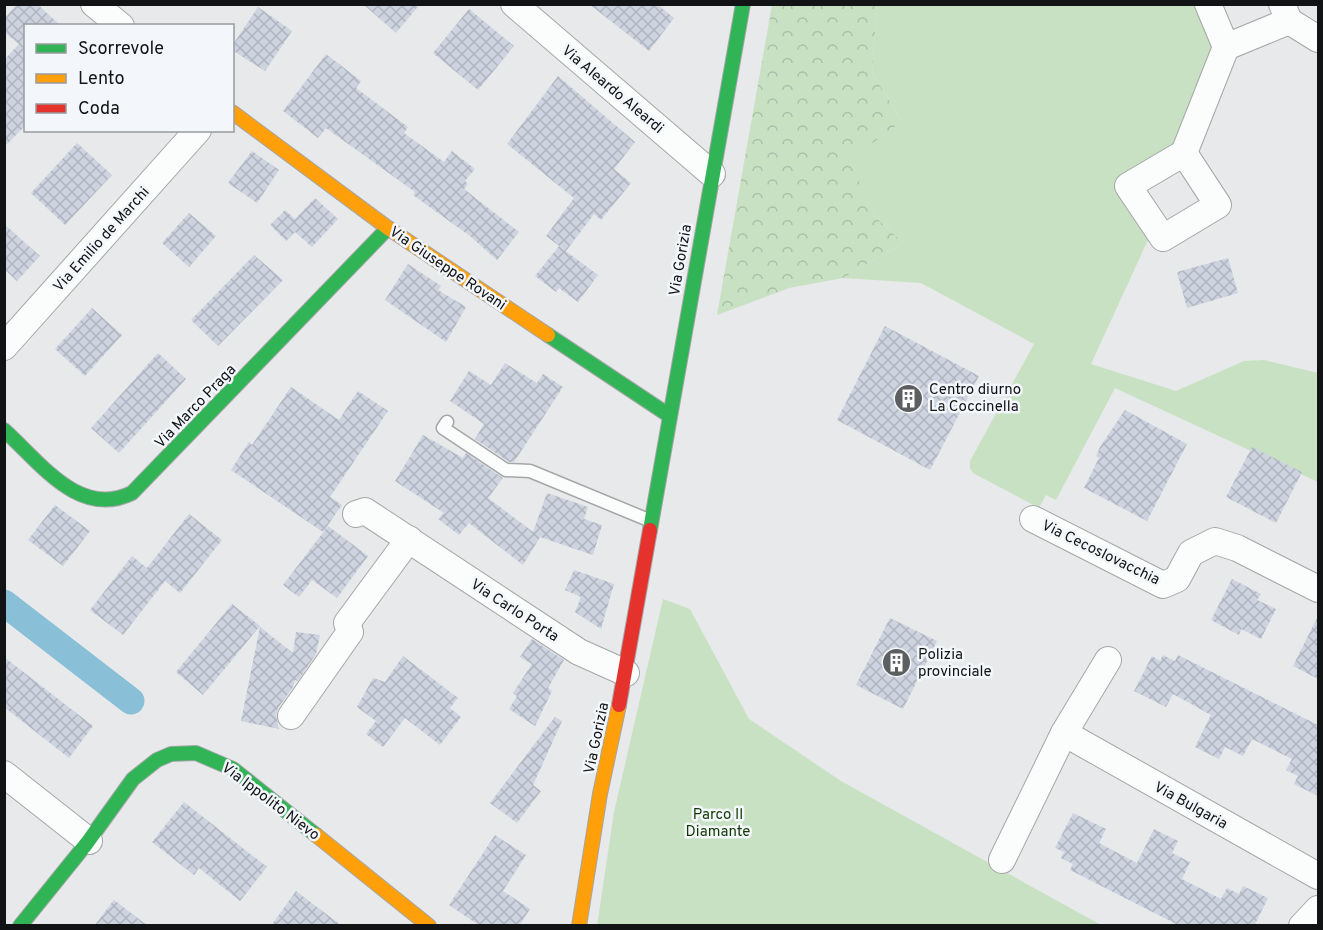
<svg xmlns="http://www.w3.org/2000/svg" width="1323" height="930" font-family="Overpass,sans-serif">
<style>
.green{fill:#c8e1c3}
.forest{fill:url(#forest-crowns)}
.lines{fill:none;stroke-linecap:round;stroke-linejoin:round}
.canal{stroke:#8ac0d7;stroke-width:27}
.building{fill:url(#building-cross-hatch)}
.lane-casing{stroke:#a6a6a8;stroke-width:15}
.street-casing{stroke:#a6a6a8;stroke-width:28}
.fast-casing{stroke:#a6a6a8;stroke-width:16}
.slow-casing{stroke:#a6a6a8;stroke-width:16}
.jam-casing{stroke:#a6a6a8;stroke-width:16}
.lane{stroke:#fbfcfc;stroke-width:12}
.street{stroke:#fbfcfc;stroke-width:26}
.fast{stroke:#30b455;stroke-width:14}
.slow{stroke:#ff9f0a;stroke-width:14}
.jam{stroke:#e5322d;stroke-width:14}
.labels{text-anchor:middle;stroke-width:5;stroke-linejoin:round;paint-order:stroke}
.street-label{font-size:15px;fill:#121314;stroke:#f3f6fa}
.poi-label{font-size:15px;fill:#121314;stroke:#f3f6fa;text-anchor:start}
.park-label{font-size:15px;fill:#103a01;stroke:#f3f6fa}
</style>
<defs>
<pattern id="forest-crowns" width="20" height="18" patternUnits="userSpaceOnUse" patternTransform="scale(1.5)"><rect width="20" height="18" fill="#c8e1c3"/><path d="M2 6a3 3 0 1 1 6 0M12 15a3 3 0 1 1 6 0" fill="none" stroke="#abc0a7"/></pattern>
<pattern id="building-cross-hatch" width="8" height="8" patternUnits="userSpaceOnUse" patternTransform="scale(1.5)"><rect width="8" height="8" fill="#cdd4e0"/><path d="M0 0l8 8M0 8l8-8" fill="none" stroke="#afb5bf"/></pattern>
</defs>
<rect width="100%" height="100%" fill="#e7e9eb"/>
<!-- green -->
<g class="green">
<path d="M877 5H1202L1226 47 1184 153 1129 186 1163 238 1147 242 1091 364 1176 391 1244 361 1264 360 1318 373V482L1115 388 1056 500 1046 495 1039 508 973 473 970 468V461L1034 344 921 283 843 278 903 243 874 216 849 160 902 121 872 73Z"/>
<path d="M663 599 690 609 749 719 841 781 1101 925 597 926 614 812Z"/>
</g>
<!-- forest -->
<path class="forest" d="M772 5H877L872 73 902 121 850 160 874 216 903 243 843 278 789 288 717 315Z"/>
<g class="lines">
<!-- canal -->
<path class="canal" d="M4 603 131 701"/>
</g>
<!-- building -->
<g class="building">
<path d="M17 4H37L61 26H26V125L4 147V60L19 44 4 32V19Z"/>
<path d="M363 4H420L396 33Z"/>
<path d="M589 4H657L674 18 649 51Z"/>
<path d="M258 7 292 31 265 71 232 50V46Z"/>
<path d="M469 9 514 46 478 90 433 53Z"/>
<path d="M326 54 361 81 356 88 408 127 404 133 444 162 452 151 475 169 465 181 468 184 464 189 519 232 497 260 470 236 413 195 415 192 326 128 318 138 283 111Z"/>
<path d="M558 76 635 142 614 169 631 183 601 220 594 214 566 251 546 236 574 198 507 144Z"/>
<path d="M77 143 112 175 65 225 31 193Z"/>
<path d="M252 151 279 170 257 203 228 183Z"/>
<path d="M315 198 338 219 312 247 295 232 286 241 270 225 285 210 295 219Z"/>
<path d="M189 213 216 236 189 267 162 243Z"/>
<path d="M4 224 40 256 17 281 4 269Z"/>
<path d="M559 246 598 275 578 302 559 288 556 292 535 276Z"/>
<path d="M254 255 283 280 218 346 191 320Z"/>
<path d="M1228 258 1238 293 1187 308 1177 272Z"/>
<path d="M408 264 441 286 438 290 466 307 446 342 385 300Z"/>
<path d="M92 308 122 335 85 376 55 349Z"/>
<path d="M885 326 979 376 930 470 837 420Z"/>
<path d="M158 353 186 379 119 453 91 428Z"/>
<path d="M505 363 537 383 543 374 563 387 514 462H509L475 439 484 424 450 401 469 371 491 385Z"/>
<path d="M291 387 339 420 358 391 388 411 330 497 342 505 323 532 231 470 249 442 252 445Z"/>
<path d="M1125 410 1187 444 1147 521 1084 488 1099 458 1096 456 1100 447Z"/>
<path d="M423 435 463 458 466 453 503 478 488 498 533 532 547 493 588 507 584 519 602 525 593 555 540 537 523 565 469 523 459 535 438 519 444 513 395 481Z"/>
<path d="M1252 447 1302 472 1276 523 1226 497Z"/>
<path d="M55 505 90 531 63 566 28 540Z"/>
<path d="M189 514 222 540 180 593 165 581 123 635 90 610 132 556 147 568Z"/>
<path d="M328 526 368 556 337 598 312 580 299 597 283 585Z"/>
<path d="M574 570 614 584 601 629 575 612 581 597 565 590Z"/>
<path d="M1232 579 1261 594 1257 600 1276 609 1261 639 1241 629 1239 635 1211 620Z"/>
<path d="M232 604 260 626 203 695 176 672Z"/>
<path d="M1318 616V679L1293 666Z"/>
<path d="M890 618 937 641 903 709 856 685Z"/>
<path d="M260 627 293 653 296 632 320 635 316 654 298 681 295 680 293 687 278 708 276 715 279 729 241 721Z"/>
<path d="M532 639 564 660 548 688 552 691 535 726 509 709 517 696 513 693 532 664 520 657Z"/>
<path d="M1163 655 1175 661 1178 655 1318 725V796L1294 784 1298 776 1286 770 1292 759 1252 739 1243 756 1225 747 1219 759 1195 747 1211 715 1173 694 1166 707 1134 691 1152 656 1160 661Z"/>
<path d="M403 656 458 698 450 708 461 717 440 745 405 718 383 747 366 734 376 721 357 707 373 678 385 682Z"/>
<path d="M4 657 93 726 69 758 4 707Z"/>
<path d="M555 717 562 721 533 785 541 791 517 823 490 803Z"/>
<path d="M184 802 267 867 240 901 199 868 194 875 152 842Z"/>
<path d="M1073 813 1106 829 1099 843 1137 863 1154 829 1178 841 1172 853 1190 862 1182 879 1221 899 1227 888 1239 894 1243 886 1268 898 1254 926H1180L1070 870 1073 864 1061 858 1064 852 1055 848Z"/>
<path d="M495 835 526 855 503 891 530 909 519 926H480L449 905Z"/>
<path d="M296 891 342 926H271Z"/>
<path d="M114 900 148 926H94Z"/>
</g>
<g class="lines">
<defs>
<path id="lane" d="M447 422 443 428 506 470 530 471 651 521"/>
<g id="street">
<path d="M94 4 121 26"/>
<path d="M514 4 712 174"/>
<path d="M1208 4 1226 47"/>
<path d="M1289 21 1318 39"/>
<path d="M1184 153 1218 205 1163 238 1128 186 1184 153 1226 47 1289 21 1282 4"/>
<path d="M4 347 198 130"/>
<path d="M356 514 365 511 579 652 626 673"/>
<path d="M1033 519 1163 585 1177 579 1191 553 1215 541 1237 548 1318 589"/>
<path d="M1108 660 1064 733 1318 876"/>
<path d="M291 716 350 632 347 623 409 539"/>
<path d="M4 774 89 841"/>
<path d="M1002 860 1064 733"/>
<path d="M1302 926 1318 909"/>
</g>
<g id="fast">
<path d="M548 335 670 416"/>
<path d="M4 430C40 462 79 519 132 493L388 228"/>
<path d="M650 530 743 4"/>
<path d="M20 926 87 843 133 779 157 760 171 754 196 753 233 769 316 835"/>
</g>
<g id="slow">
<path d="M232 112 388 228 548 335"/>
<path d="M316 835 429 926"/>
<path d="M579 926 600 794 619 705"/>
</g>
<path id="jam" d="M619 705 650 530"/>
</defs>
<!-- lane casing -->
<use href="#lane" class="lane-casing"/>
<!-- street casing -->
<use href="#street" class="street-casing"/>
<!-- fast casing -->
<use href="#fast" class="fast-casing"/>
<!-- slow casing -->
<use href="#slow" class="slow-casing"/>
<!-- jam casing -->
<use href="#jam" class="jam-casing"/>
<!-- lane -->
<use href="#lane" class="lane"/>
<!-- street -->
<use href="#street" class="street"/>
<!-- fast -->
<use href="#fast" class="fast"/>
<!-- slow -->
<use href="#slow" class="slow"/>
<!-- jam -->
<use href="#jam" class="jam"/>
</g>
<!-- icons -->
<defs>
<symbol id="building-disc" viewBox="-11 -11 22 22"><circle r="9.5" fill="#5d5e5f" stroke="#f3f6fa"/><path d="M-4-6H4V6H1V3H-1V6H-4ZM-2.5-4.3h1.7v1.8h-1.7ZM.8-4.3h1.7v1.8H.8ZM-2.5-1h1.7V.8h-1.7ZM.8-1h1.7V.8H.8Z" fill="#fff"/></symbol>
</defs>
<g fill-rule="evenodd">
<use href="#building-disc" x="892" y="382" width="33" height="33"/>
<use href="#building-disc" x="880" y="646" width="33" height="33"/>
</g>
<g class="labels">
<!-- street labels -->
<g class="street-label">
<text transform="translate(613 89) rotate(40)" y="5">Via Aleardo Aleardi</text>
<text transform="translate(101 239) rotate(-48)" y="5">Via Emilio de Marchi</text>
<text transform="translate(680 260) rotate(-80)" y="5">Via Gorizia</text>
<text transform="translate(448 268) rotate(34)" y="5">Via Giuseppe Rovani</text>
<text transform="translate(195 406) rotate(-46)" y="5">Via Marco Praga</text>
<text transform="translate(1101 552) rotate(26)" y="5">Via Cecoslovacchia</text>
<text transform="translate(515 610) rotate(33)" y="5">Via Carlo Porta</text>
<text transform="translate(596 738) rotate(-78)" y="5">Via Gorizia</text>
<text transform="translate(271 801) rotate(37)" y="5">Via Ippolito Nievo</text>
<text transform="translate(1191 805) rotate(29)" y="5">Via Bulgaria</text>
</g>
<!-- poi labels -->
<g class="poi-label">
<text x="929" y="394">Centro diurno<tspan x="929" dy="17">La Coccinella</tspan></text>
<text x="918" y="659">Polizia<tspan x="918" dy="17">provinciale</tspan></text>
</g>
<!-- park labels -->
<g class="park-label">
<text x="718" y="819">Parco Il<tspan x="718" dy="17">Diamante</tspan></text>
</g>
</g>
<!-- border -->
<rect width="1323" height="930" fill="none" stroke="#121314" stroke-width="12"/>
<!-- legend -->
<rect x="24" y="24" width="210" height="108" fill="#f3f6fa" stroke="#999b9e" stroke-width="1.5"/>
<rect x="36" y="44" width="30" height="9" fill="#30b455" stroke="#999b9e" stroke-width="1.5"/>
<text x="78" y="54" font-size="18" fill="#121314">Scorrevole</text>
<rect x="36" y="74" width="30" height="9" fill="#ff9f0a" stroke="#999b9e" stroke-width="1.5"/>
<text x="78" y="84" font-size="18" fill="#121314">Lento</text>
<rect x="36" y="104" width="30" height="9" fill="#e5322d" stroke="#999b9e" stroke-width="1.5"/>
<text x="78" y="114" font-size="18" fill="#121314">Coda</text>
</svg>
